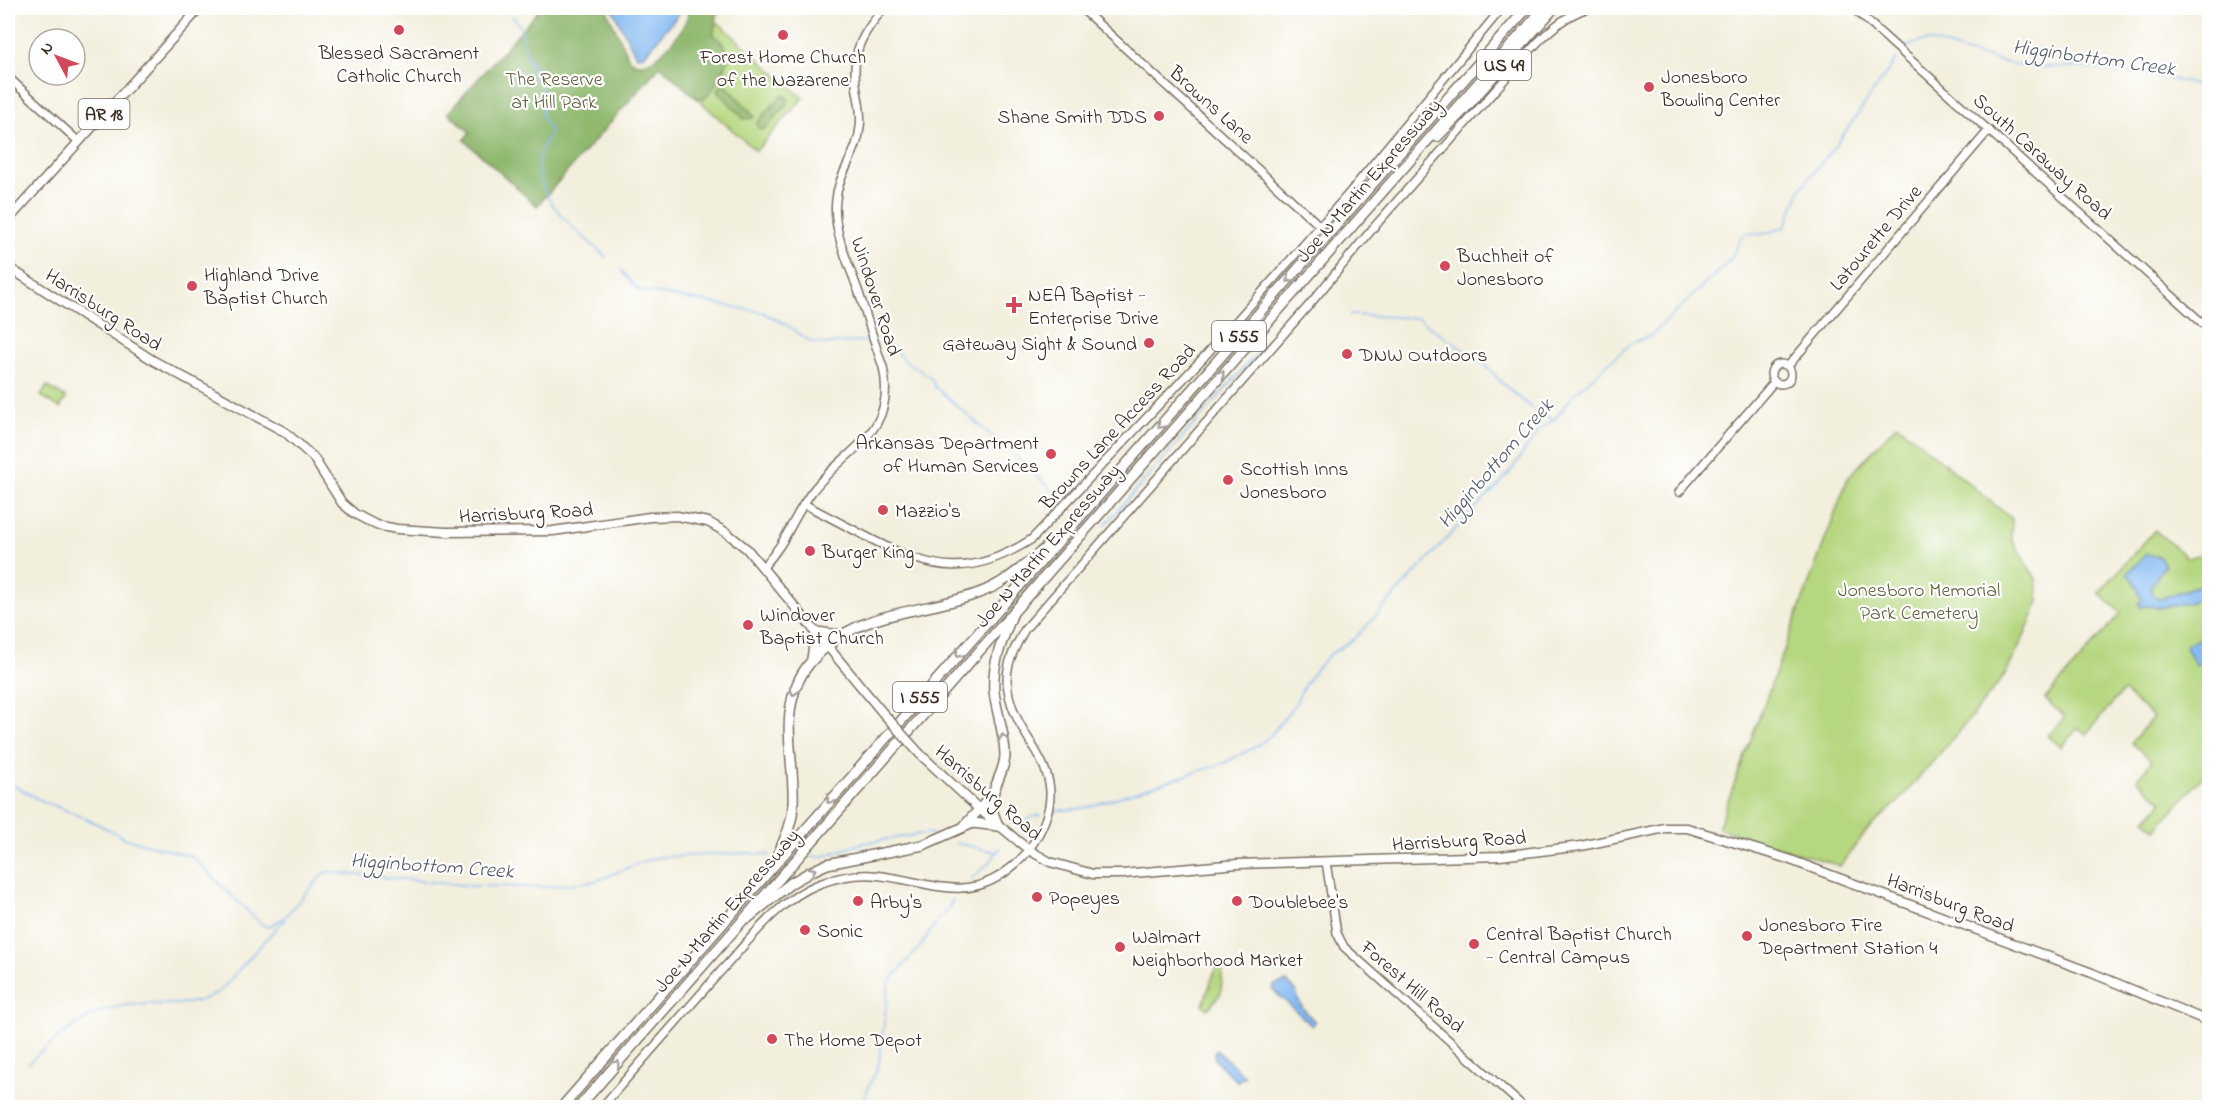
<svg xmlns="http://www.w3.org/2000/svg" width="2217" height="1115" font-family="'Indie Flower',sans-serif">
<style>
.green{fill:#b5d77f;stroke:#78804e;stroke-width:1.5;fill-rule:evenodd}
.forest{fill:#90b86e;stroke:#667146;stroke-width:1.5}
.water{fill:#83b9f2;stroke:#5f7288;stroke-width:1.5}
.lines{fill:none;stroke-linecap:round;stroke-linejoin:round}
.stream{stroke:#83b9f2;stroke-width:1.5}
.minor-casing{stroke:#7b6f61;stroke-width:10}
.major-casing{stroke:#7b6f61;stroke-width:11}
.highway-casing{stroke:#7b6f61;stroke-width:12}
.minor{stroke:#fff;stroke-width:7}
.major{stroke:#fff;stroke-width:8}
.highway{stroke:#fff;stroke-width:9}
.major-bridge-casing{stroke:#7b6f61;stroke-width:11;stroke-linecap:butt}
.major-bridge{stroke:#fff;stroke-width:8}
.oneway{stroke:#a79f9a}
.poi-dot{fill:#d1495b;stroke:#fff;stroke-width:2}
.labels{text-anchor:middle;stroke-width:4.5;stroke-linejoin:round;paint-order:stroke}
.shield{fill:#fff;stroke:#766a62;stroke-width:1.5}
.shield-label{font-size:18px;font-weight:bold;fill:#3b2a1e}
.poi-label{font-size:20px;fill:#3b2a1e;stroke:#fff;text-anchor:start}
.park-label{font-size:20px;fill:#605e3b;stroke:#fff}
.street-label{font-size:20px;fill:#3b2a1e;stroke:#fff}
.water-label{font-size:21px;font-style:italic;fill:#545c68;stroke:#fff}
</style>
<rect width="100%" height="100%" fill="#fff"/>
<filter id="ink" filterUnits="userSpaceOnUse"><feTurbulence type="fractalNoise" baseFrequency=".0167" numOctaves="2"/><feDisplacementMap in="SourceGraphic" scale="12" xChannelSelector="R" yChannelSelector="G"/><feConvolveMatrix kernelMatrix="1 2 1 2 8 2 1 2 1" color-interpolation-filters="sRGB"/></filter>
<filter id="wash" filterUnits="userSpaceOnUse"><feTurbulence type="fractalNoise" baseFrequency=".008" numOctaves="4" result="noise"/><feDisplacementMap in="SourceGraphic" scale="24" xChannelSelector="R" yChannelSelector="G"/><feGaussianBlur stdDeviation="1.35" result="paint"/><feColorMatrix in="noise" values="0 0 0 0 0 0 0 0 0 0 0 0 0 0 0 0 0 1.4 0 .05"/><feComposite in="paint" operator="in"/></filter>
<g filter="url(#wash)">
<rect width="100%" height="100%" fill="#f3efdd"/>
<!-- green -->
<g class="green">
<path d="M715 20 803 98 756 151 694 96 704 99C712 88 734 63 726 48 723 43 717 39 713 34ZM718 90 734 94 751 112H738Z"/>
<path d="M47 386 66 398 60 408 41 396Z"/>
<path d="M1897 424 2012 519 2011 539 2036 579 2039 601 2022 641 2006 673 1978 709 1898 802 1869 828 1840 866 1718 828 1848 478Z"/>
<path d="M2155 530 2187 558 2209 552V769L2156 830 2146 820 2162 802 2137 779 2152 761 2131 743 2153 717 2123 691 2086 734 2078 728 2061 747 2048 736 2065 717 2045 699 2121 613 2099 593Z"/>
<path d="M1218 961 1223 962 1221 993 1208 1009 1203 1005Z"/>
</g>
<!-- forest -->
<g class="forest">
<path d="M541 8H606L629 59C633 62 636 65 641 64 658 63 686 29 688 13L683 8H719L713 34C717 39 723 43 726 48 733 63 713 90 704 99L694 96 660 66 537 206 464 140 470 132 448 113Z"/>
<path d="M725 84 754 116 753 118 744 119 720 93 719 88Z"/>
<path d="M781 96H785L788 99 786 106 764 130 758 128 757 123Z"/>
</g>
<!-- water -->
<g class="water">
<path d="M612 8H669L679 11V14L644 55 636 56Z"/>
<path d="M2146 554 2160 557 2165 565 2151 586 2154 596 2159 599C2177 594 2192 586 2209 583V595L2188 603 2158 608 2152 606 2140 607 2139 604 2142 599 2132 579 2127 574Z"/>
<path d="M2209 634V656H2204L2197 666 2185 648 2187 644Z"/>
<path d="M1287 982 1295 990 1301 1006 1315 1022 1312 1026 1273 990 1274 985Z"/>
<path d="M1216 1050 1245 1076 1237 1081 1215 1060 1214 1053Z"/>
</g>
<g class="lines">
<!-- stream -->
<g class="stream">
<path d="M513 16 520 26 531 73 541 84 542 115 544 121 550 130C549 140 541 146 539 156 531 198 579 232 606 257"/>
<path d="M1907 47C1931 33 1947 49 1972 54 1989 57 2005 63 2022 66 2039 68 2056 67 2073 67 2111 69 2174 76 2210 90"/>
<path d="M529 61 540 74 541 82"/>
<path d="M621 270 638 290 762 312 787 325 806 339 815 343 829 344 861 341 871 343"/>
<path d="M1350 315 1418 318 1486 366 1502 383 1530 407 1553 420"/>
<path d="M879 344 892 347 904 360 931 378 935 387 1023 463 1055 493 1060 502"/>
<path d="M1105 525 1290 316"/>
<path d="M8 782 38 799 85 818 127 839 191 856 261 924 268 927 284 918 322 875 328 872 472 886 544 887 596 881 644 861 661 857 748 853 770 855"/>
<path d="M1054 811 1085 808 1224 763 1257 746 1271 735 1295 704 1305 684 1318 667 1329 655 1354 639 1372 620 1474 509 1500 484 1513 468 1539 430 1554 420 1575 393 1630 344 1652 335 1731 259 1742 236 1746 233C1760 237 1772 232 1785 227L1801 188 1836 145 1897 58"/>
<path d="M1019 828 1031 817 1041 815"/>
<path d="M956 843 996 852"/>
<path d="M811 856 821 857 863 843 928 833 934 835"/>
<path d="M971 879 991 861 1000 848"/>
<path d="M28 1063C57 1039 84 1012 122 1006 156 1000 189 1012 220 991L277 927 285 920"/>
<path d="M865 1108C862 1092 875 1078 879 1063L889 982 923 943 935 923 946 912 953 900"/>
</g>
</g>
</g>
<g filter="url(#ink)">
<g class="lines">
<defs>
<g id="minor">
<path d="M1081 8 1320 226"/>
<path d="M1853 8 2210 330"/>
<path d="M8 77 79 142"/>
<circle cx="1781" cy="374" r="10"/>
<path d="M1788 366 1989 130"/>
<path d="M1679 492 1774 382"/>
<path d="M804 504C827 516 850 528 873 540 934 571 971 578 1032 539L1204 357 1279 273 1350 192 1502 8"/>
<path d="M763 567C787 542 792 519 811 493 844 448 898 436 883 367 874 342 867 317 859 293 849 264 832 231 836 200 838 173 858 154 860 127 862 114 859 103 857 91 850 54 861 35 884 8"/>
<path d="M1326 862 1337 933 1344 947 1525 1108"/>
<path d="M601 1108C641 1062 681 1016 721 971 749 941 779 899 819 884 835 878 855 874 872 875 922 878 963 906 1008 870 1016 864 1024 857 1030 848 1085 768 1010 747 1007 680 1007 661 1016 645 1025 629L1310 304 1374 227 1537 43C1553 27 1567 15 1588 8"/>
</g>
<g id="major">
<path d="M8 220 200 8"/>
<path d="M8 267 154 361 285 432 313 457 342 503 355 514 376 525 397 529 446 532 553 531 650 517 677 516 708 522 727 533 747 549 882 712"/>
<path d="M920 754 979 809 1029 850 1050 862 1093 874H1122L1238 864 1500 856 1581 846 1665 828H1687L1788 859 2092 973 2210 1022"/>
</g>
<g id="highway">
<path d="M1437 137 1462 112 1554 8"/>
<path d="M812 659 816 632 840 635"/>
<path d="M965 825 993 794"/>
<path d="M998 826C996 820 993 814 992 808 989 791 1005 773 1005 755 1005 733 996 712 994 691 992 663 1002 641 1012 615"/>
<path d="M777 856C785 839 793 822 793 804 795 766 782 726 795 690 801 671 812 659 827 646 871 609 924 613 976 594 1004 585 1026 564 1048 546"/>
<path d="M748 918 791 883 812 871 827 864 923 845 973 823 998 826"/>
<path d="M561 1108 1527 8"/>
<path d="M578 1108 1544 8"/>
</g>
</defs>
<!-- minor casing -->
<use href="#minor" class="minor-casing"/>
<!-- major casing -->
<use href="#major" class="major-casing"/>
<!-- highway casing -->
<use href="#highway" class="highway-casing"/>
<!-- minor -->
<use href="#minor" class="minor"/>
<!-- major -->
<use href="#major" class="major"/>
<!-- highway -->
<use href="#highway" class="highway"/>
<defs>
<path id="major-bridge" d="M882 712 920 754"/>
</defs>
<!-- major-bridge casing -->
<use href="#major-bridge" class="major-bridge-casing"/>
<!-- major-bridge -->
<use href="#major-bridge" class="major-bridge"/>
</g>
<!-- one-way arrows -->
<defs><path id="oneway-chevron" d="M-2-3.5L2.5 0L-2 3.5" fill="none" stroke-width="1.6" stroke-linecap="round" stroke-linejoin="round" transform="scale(1.5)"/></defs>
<g class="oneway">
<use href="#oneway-chevron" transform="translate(1290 279) rotate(131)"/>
<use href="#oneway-chevron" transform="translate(1221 374) rotate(-49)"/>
<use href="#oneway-chevron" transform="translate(1161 425) rotate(131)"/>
<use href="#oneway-chevron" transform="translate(959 654) rotate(131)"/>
<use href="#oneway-chevron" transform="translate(794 692) rotate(108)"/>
<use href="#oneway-chevron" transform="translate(1003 738) rotate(-98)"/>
<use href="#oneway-chevron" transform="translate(830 800) rotate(131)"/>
<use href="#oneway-chevron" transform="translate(812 871) rotate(-25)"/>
<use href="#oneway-chevron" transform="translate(616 1064) rotate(-49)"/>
</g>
</g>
<!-- markers -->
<g class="poi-dot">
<circle cx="399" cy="30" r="6"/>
<circle cx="783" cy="35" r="6"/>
<circle cx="1649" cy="87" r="6"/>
<circle cx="1159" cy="116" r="6"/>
<circle cx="1445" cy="266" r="6"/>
<circle cx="192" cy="286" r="6"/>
<path d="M1011 296h6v6h6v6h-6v6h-6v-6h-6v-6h6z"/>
<circle cx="1149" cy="343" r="6"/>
<circle cx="1347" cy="354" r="6"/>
<circle cx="1051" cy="454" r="6"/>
<circle cx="1228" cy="480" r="6"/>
<circle cx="883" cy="510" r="6"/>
<circle cx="810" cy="551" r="6"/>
<circle cx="748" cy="625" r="6"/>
<circle cx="1037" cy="897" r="6"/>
<circle cx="858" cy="901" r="6"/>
<circle cx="1237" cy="901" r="6"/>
<circle cx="805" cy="930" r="6"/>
<circle cx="1747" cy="936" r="6"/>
<circle cx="1474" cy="944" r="6"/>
<circle cx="1120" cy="947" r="6"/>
<circle cx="772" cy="1039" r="6"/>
</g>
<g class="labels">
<!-- shield labels -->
<g class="shield">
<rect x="1477" y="50" width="54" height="30" rx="4.5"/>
<rect x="78.5" y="99" width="51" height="30" rx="4.5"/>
<rect x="1212" y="321" width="54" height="30" rx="4.5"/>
<rect x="893" y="682" width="54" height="30" rx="4.5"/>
</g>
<g class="shield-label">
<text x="1504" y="71">US 49</text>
<text x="104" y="120">AR 18</text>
<text x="1239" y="342">I 555</text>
<text x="920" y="703">I 555</text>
</g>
<!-- poi labels -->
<g class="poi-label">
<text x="399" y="59" text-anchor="middle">Blessed Sacrament<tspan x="399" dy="23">Catholic Church</tspan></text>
<text x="783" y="63" text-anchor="middle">Forest Home Church<tspan x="783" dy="23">of the Nazarene</tspan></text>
<text x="1661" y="83">Jonesboro<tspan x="1661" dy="23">Bowling Center</tspan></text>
<text x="1147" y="123" text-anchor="end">Shane Smith DDS</text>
<text x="1457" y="262">Buchheit of<tspan x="1457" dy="23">Jonesboro</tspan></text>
<text x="204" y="281">Highland Drive<tspan x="204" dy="23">Baptist Church</tspan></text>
<text x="1028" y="301">NEA Baptist -<tspan x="1028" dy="23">Enterprise Drive</tspan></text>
<text x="1137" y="350" text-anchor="end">Gateway Sight &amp; Sound</text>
<text x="1359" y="361">DNW Outdoors</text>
<text x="1039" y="449" text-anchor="end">Arkansas Department<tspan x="1039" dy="23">of Human Services</tspan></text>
<text x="1240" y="475">Scottish Inns<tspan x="1240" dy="23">Jonesboro</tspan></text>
<text x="895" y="517">Mazzio's</text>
<text x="822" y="558">Burger King</text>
<text x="760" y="621">Windover<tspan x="760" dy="23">Baptist Church</tspan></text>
<text x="1049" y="904">Popeyes</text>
<text x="870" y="908">Arby's</text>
<text x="1249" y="908">Doublebee's</text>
<text x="1759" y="931">Jonesboro Fire<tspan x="1759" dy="23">Department Station 4</tspan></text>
<text x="817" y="937">Sonic</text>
<text x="1486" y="940">Central Baptist Church<tspan x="1486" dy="23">- Central Campus</tspan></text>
<text x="1132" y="943">Walmart<tspan x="1132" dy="23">Neighborhood Market</tspan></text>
<text x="784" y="1046">The Home Depot</text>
</g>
<!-- park labels -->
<g class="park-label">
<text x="554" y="85">The Reserve<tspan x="554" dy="23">at Hill Park</tspan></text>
<text x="1919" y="596">Jonesboro Memorial<tspan x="1919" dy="23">Park Cemetery</tspan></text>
</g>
<!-- street labels -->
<g class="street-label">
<text transform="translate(1212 104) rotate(42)" y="7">Browns Lane</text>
<text transform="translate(2043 156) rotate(42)" y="7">South Caraway Road</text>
<text transform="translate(1368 180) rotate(-49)" y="7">Joe N Martin Expressway</text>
<text transform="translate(1875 237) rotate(-50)" y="7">Latourette Drive</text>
<text transform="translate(877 296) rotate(72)" y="7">Windover Road</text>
<text transform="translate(104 309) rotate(33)" y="7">Harrisburg Road</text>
<text transform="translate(1117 426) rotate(-47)" y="7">Browns Lane Access Road</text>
<text transform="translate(526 512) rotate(-3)" y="7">Harrisburg Road</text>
<text transform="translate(1047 545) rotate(-49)" y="7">Joe N Martin Expressway</text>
<text transform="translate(989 792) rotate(41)" y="7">Harrisburg Road</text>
<text transform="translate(1459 840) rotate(-3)" y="7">Harrisburg Road</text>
<text transform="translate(1951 902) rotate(21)" y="7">Harrisburg Road</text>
<text transform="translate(726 910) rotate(-49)" y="7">Joe N Martin Expressway</text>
<text transform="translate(1413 986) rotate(41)" y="7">Forest Hill Road</text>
</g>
<!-- water labels -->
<g class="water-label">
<text transform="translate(2094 57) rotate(8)" y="7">Higginbottom Creek</text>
<text transform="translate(1495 463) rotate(-49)" y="7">Higginbottom Creek</text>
<text transform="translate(432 865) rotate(4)" y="7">Higginbottom Creek</text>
</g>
</g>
<!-- margin -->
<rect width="2217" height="1115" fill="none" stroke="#fff" stroke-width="30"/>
<!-- north arrow -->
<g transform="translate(57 57) rotate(311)"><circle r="28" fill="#ffffff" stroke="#b1aaa5" stroke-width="1.5"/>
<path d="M0-4.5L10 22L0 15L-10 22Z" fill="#d1495b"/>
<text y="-9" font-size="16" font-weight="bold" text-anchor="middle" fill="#3b2a1e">N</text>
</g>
</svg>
